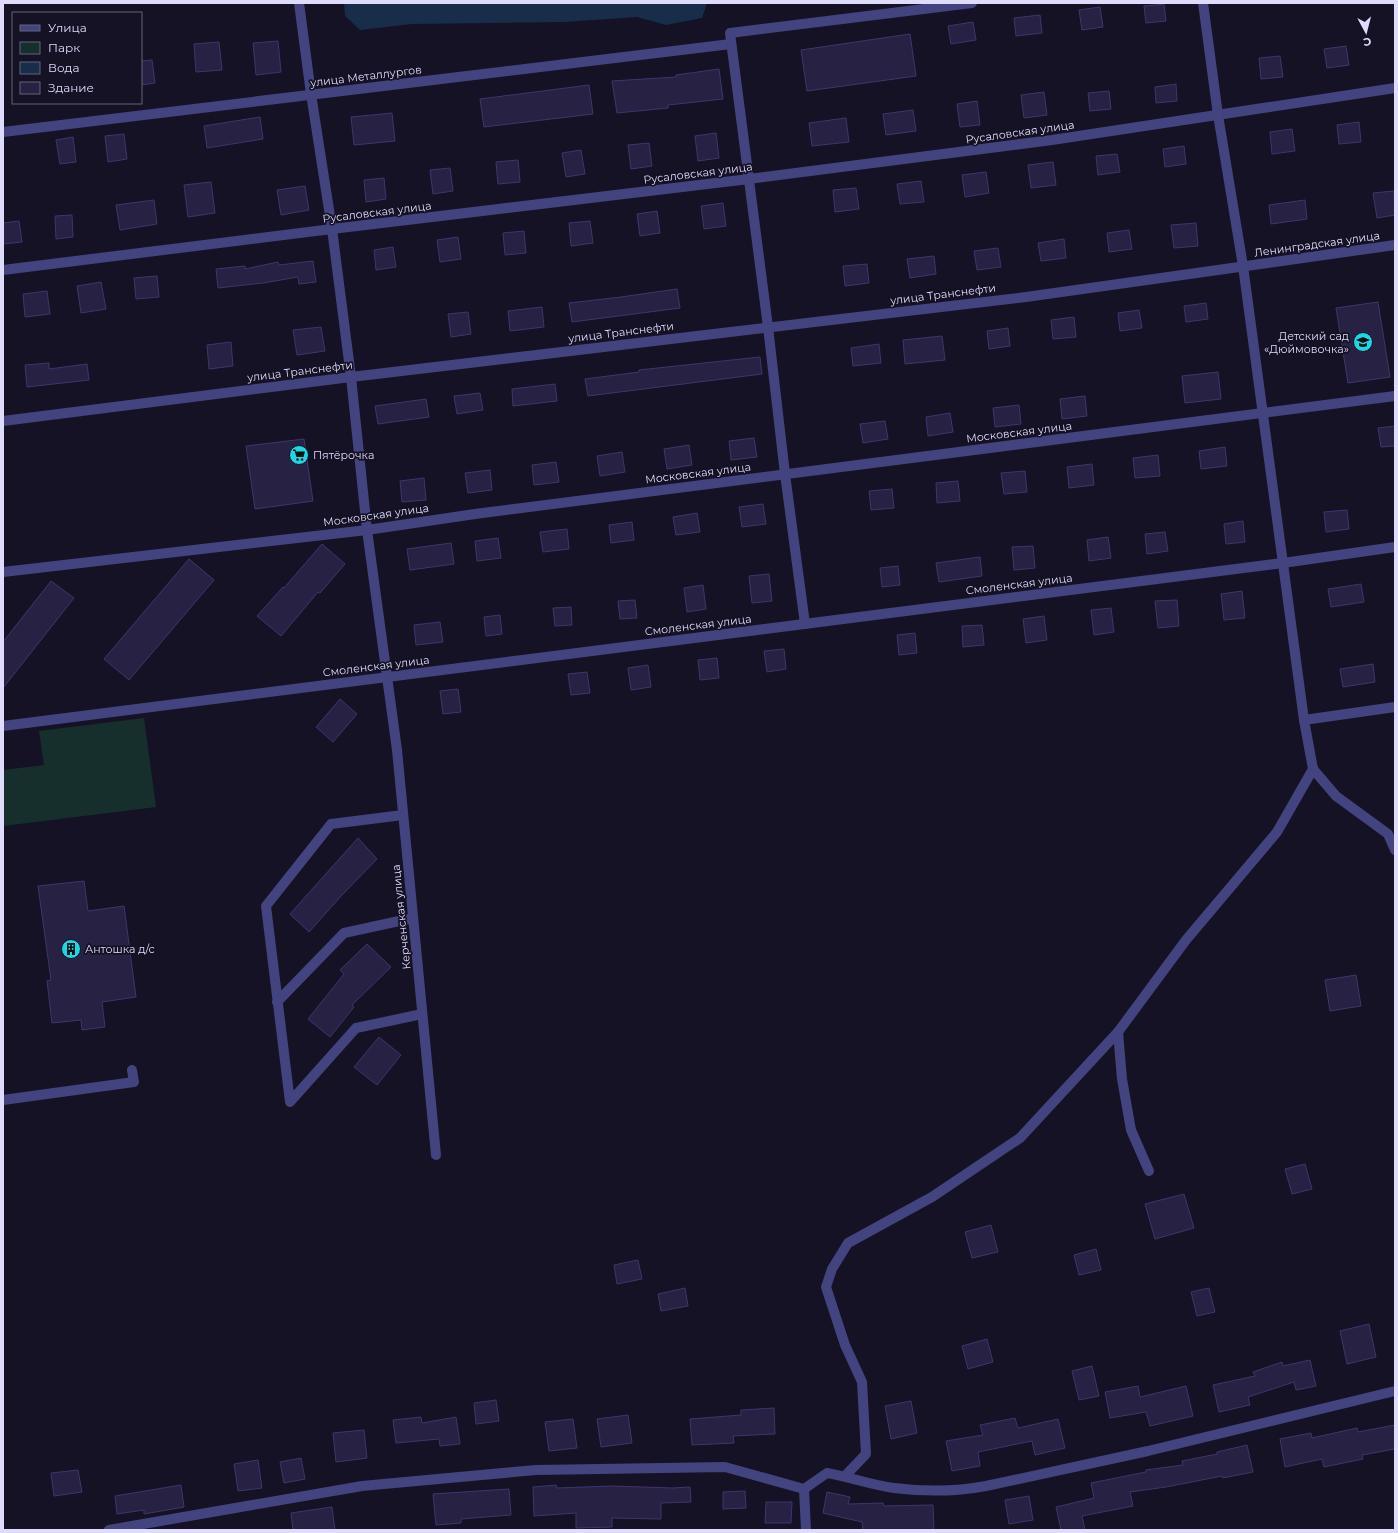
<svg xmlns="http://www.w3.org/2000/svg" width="1398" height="1533" font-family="Montserrat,sans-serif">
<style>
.green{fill:#162f2d}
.water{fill:#172d4a}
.building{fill:#272144;stroke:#3f356d}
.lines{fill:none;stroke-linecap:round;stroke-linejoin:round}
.minor{stroke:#43437f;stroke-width:10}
.labels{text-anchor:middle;stroke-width:3.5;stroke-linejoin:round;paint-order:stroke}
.street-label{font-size:11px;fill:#dedbfb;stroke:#151225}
.poi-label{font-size:11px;fill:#dedbfb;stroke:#151225;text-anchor:start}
</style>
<rect width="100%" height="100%" fill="#151225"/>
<!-- green -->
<path class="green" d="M144 718 156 807 3 826V770L44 765 39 731Z"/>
<!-- water -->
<path class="water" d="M344 3H707L702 18 666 25 637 17 565 22 412 24 360 30 345 16Z"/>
<!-- building -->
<g class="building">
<path d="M1164 4 1166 21 1146 23 1144 6Z"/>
<path d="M1100 7 1103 27 1082 30 1079 10Z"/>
<path d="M1040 15 1042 33 1016 36 1014 18Z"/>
<path d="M973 22 976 40 951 44 948 26Z"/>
<path d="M910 34 916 76 807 91 801 50Z"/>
<path d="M278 41 281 72 256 75 253 43Z"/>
<path d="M219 42 222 70 196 72 194 44Z"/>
<path d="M1346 46 1349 65 1327 68 1324 49Z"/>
<path d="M1280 56 1283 77 1261 79 1259 58Z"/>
<path d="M152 60 155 83 141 85V61Z"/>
<path d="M719 69 723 99 668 105V108L617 113 612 81 676 77V75Z"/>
<path d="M1176 84 1177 101 1156 103 1155 87Z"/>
<path d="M589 85 593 114 484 127 480 99Z"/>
<path d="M1109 91 1111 109 1090 111 1088 93Z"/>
<path d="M1044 92 1047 115 1024 118 1021 95Z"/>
<path d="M977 101 980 125 960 127 957 104Z"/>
<path d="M913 110 916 131 886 135 883 114Z"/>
<path d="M392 113 395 141 354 145 351 117Z"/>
<path d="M260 117 263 139 207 148 204 126Z"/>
<path d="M846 118 849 142 812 146 809 123Z"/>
<path d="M1359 122 1361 142 1339 144 1337 125Z"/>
<path d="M1292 129 1295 151 1272 154 1270 132Z"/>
<path d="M716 133 719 158 698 161 695 136Z"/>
<path d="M124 134 127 159 108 162 105 136Z"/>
<path d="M73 137 76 162 60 164 56 140Z"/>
<path d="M649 143 652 166 631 169 628 145Z"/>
<path d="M1184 146 1186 164 1165 167 1163 149Z"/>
<path d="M581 150 585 174 566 177 562 153Z"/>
<path d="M1117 154 1120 172 1098 175 1096 156Z"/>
<path d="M518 160 520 182 498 184 496 162Z"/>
<path d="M1053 162 1056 185 1031 188 1028 165Z"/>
<path d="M450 168 453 191 433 194 430 170Z"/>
<path d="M986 172 989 193 965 197 962 175Z"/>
<path d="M384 178 386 199 366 202 364 180Z"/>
<path d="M921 181 924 202 900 204 897 184Z"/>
<path d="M211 182 215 213 188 217 184 185Z"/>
<path d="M305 186 309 210 281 215 277 190Z"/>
<path d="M856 188 859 209 835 212 833 190Z"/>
<path d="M1394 191 1395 215 1377 218 1373 193Z"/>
<path d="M154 200 157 224 120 230 116 205Z"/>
<path d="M1305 200 1307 219 1271 224 1269 205Z"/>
<path d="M723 203 726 226 704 229 701 206Z"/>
<path d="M657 211 660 233 640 236 637 214Z"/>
<path d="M72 215 73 237 56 239 55 216Z"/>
<path d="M19 221 22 242 3 244V223Z"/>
<path d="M590 221 593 243 571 246 569 223Z"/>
<path d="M1196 223 1198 246 1174 248 1171 225Z"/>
<path d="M1129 230 1132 249 1109 252 1107 233Z"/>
<path d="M524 231 526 253 505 255 503 233Z"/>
<path d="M458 237 461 259 440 262 437 240Z"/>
<path d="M1064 239 1066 258 1041 261 1038 243Z"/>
<path d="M393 247 396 267 376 270 374 250Z"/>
<path d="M998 248 1001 267 977 270 974 251Z"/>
<path d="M934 256 936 274 910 278 907 259Z"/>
<path d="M313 261 316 282 299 284 298 277 263 283 218 288 216 269 245 266V269L278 262 279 265Z"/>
<path d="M867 264 869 283 845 286 843 266Z"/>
<path d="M157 276 159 297 136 299 134 278Z"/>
<path d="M101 282 106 309 81 313 77 286Z"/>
<path d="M677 289 680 308 572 322 569 303 621 297Z"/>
<path d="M47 291 50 314 25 317 23 294Z"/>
<path d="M1378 302 1390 377 1348 383 1336 308Z"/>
<path d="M1206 303 1208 319 1186 322 1184 306Z"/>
<path d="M542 307 544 327 510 331 508 311Z"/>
<path d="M1139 310 1142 328 1120 331 1118 313Z"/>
<path d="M468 312 471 334 451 337 448 314Z"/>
<path d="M1074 317 1076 337 1053 339 1051 320Z"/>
<path d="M321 327 325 351 297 355 293 330Z"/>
<path d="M1008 328 1010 346 989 349 987 331Z"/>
<path d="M942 336 945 360 905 364 903 340Z"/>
<path d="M231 342 233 366 209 369 207 345Z"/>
<path d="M879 344 881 363 853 366 851 348Z"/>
<path d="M760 357 762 374 588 396 585 379 639 372V370Z"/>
<path d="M49 363V369L87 364 89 380 27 387 25 365Z"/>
<path d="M1218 372 1221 399 1185 403 1182 376Z"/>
<path d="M555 384 557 401 513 406 512 389Z"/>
<path d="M480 393 483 410 457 414 454 396Z"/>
<path d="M1085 396 1087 416 1062 419 1060 399Z"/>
<path d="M426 399 429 417 378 424 375 406Z"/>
<path d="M1019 405 1021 424 995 427 993 408Z"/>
<path d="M950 413 953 432 928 436 926 417Z"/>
<path d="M885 421 888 439 863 443 860 424Z"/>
<path d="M1395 426V446L1381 447 1378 428Z"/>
<path d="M754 438 757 457 731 460 729 441Z"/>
<path d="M304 439 313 501 255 509 246 446Z"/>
<path d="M689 445 692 465 667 469 664 449Z"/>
<path d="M1225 447 1227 466 1201 469 1199 451Z"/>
<path d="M622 452 625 472 600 476 597 456Z"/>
<path d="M1158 455 1160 476 1135 478 1133 458Z"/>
<path d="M556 462 559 482 534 485 532 465Z"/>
<path d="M1092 464 1094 485 1069 488 1067 467Z"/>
<path d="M490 470 492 490 468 493 465 473Z"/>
<path d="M1025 471 1027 492 1004 494 1001 473Z"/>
<path d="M424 478 426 500 402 502 400 481Z"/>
<path d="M958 481 960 501 937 503 936 483Z"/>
<path d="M892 489 894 508 871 510 869 491Z"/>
<path d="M763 504 766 524 742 527 739 507Z"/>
<path d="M1347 510 1349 529 1326 532 1324 512Z"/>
<path d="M697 513 700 532 676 535 673 517Z"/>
<path d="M1243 521 1245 542 1226 544 1224 524Z"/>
<path d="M632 522 634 540 611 543 609 525Z"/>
<path d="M567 529 569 549 543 552 540 532Z"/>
<path d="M1165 532 1168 551 1147 554 1145 534Z"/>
<path d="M1108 537 1111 558 1089 561 1087 540Z"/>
<path d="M498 538 501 558 477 561 475 541Z"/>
<path d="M451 543 454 564 410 570 407 549Z"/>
<path d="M322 544 345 564 320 593 318 592 281 636 257 616 283 587 284 588Z"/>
<path d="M1033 546 1035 568 1014 570 1012 547Z"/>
<path d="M980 557 982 576 939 582 936 563Z"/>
<path d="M189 559 214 580 129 680 104 659Z"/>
<path d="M898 566 900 585 882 587 880 568Z"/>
<path d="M769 574 772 601 752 603 749 576Z"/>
<path d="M51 581 74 598 3 688V642Z"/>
<path d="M1361 584 1364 602 1331 607 1328 589Z"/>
<path d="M703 585 706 609 687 612 684 588Z"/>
<path d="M1242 591 1245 618 1224 620 1221 594Z"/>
<path d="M635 600 637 618 620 619 618 601Z"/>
<path d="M1177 600 1179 626 1158 628 1155 601Z"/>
<path d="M571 607 572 625 555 626 553 608Z"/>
<path d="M1111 608 1114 632 1094 635 1091 610Z"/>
<path d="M500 615 502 634 486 636 484 617Z"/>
<path d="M1044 616 1047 640 1026 643 1023 619Z"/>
<path d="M440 622 443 642 416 645 414 625Z"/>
<path d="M982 625 984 645 963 647 962 626Z"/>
<path d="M915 633 917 653 899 655 897 635Z"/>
<path d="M784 649 786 669 767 672 764 651Z"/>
<path d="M717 658 719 678 700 680 698 660Z"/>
<path d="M1373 664 1375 682 1343 687 1340 669Z"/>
<path d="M648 665 651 687 631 690 628 668Z"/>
<path d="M587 672 590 693 571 695 568 674Z"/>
<path d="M458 689 461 712 443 714 440 691Z"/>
<path d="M340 699 357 714 333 742 316 727Z"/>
<path d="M358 838 377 859 342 895 309 932 290 914Z"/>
<path d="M84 881 88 911 124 906 136 997 102 1002 105 1027 82 1030 81 1020 52 1023 47 981 51 980 38 886Z"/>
<path d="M367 944 391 967 352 1005 354 1007 330 1037 308 1019 344 974 340 970Z"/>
<path d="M1356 975 1361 1006 1330 1011 1325 980Z"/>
<path d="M379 1037 401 1055 377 1085 354 1067Z"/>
<path d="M1305 1164 1312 1189 1292 1194 1285 1169Z"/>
<path d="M1184 1194 1194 1228 1155 1239 1145 1204Z"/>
<path d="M991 1225 998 1252 972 1258 965 1232Z"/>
<path d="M1096 1249 1101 1270 1079 1275 1074 1255Z"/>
<path d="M638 1260 642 1279 617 1284 614 1265Z"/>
<path d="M685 1288 688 1306 661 1311 658 1294Z"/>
<path d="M1209 1288 1215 1312 1197 1316 1191 1292Z"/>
<path d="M1369 1324 1376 1357 1347 1364 1340 1331Z"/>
<path d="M987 1339 993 1362 968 1369 962 1346Z"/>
<path d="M1310 1360 1316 1386 1296 1390 1294 1382 1248 1397 1250 1405 1219 1412 1213 1385 1255 1376 1253 1372 1282 1362 1283 1366Z"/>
<path d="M1092 1366 1099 1396 1079 1400 1072 1371Z"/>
<path d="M1138 1386 1140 1397 1186 1386 1193 1416 1150 1426 1146 1412 1110 1418 1105 1392Z"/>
<path d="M496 1400 499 1421 476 1424 474 1403Z"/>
<path d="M911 1401 917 1433 891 1439 885 1406Z"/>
<path d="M774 1408 775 1434 733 1436 734 1443 692 1445 690 1419 741 1415V1410Z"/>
<path d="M628 1415 632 1443 601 1447 597 1419Z"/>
<path d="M421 1417 422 1423 456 1417 460 1444 440 1446 439 1439 396 1443 393 1420Z"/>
<path d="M1015 1418 1018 1428 1058 1419 1065 1448 1035 1455 1032 1441 978 1452 980 1466 952 1471 946 1441 983 1435 980 1425Z"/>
<path d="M573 1419 577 1448 549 1451 545 1422Z"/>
<path d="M1395 1425V1449L1362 1455 1363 1459 1324 1467 1322 1459 1285 1467 1280 1439 1311 1433 1312 1438 1357 1428 1358 1432Z"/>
<path d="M364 1430 367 1458 336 1462 333 1433Z"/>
<path d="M1247 1445 1253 1472 1223 1478 1222 1476 1166 1487 1130 1492 1133 1506 1082 1516 1085 1530H1061L1056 1507 1094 1498 1091 1483 1146 1472V1470L1183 1465 1182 1461 1217 1454V1452Z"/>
<path d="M301 1458 305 1479 284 1483 280 1462Z"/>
<path d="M258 1460 262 1488 238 1491 234 1464Z"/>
<path d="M78 1470 82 1492 54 1496 51 1473Z"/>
<path d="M181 1485 184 1507 144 1514V1510L117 1514 115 1496Z"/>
<path d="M556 1485 557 1488 611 1486 673 1488 690 1487 691 1502 661 1503V1519L612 1518V1527L576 1528V1513L534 1516 533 1487Z"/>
<path d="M509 1489 511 1515 461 1519V1523L436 1525 433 1494Z"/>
<path d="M745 1491 746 1508 723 1509V1492Z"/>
<path d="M827 1492 850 1497 848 1504 883 1503 884 1506 933 1505 934 1530H863L862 1522 823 1513Z"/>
<path d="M1029 1496 1033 1520 1009 1524 1005 1500Z"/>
<path d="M766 1502H792L791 1523H765Z"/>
<path d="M332 1507 335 1530H293L291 1513Z"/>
</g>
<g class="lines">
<!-- minor -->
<g class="minor">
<path d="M299 3 311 94 332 229 351 377 367 530 397 750 436 1155"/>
<path d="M3 132 731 44"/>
<path d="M3 270 332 229 749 179 1052 140 1395 88"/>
<path d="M3 421 351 377 1026 297 1395 245"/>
<path d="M3 572 367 530 475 514 1395 396"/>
<path d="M805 624 785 474 768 327 730 33 972 3"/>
<path d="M1304 720 1395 707"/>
<path d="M3 726 1283 563 1395 547"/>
<path d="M1313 769 1336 796 1388 834 1395 850"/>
<path d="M403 815 331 824 266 906 290 1102 356 1028 422 1014"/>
<path d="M277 1002 344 933 413 918"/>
<path d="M1118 1032 1122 1079 1131 1130 1149 1171"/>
<path d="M3 1100 134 1082 132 1070"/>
<path d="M845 1476 866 1454 862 1382 845 1345 826 1287 832 1269 848 1243 932 1197 1020 1138 1118 1032 1186 940 1277 832 1313 769 1304 720 1243 266 1218 115 1203 3"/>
<path d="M109 1530 362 1486 536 1470 725 1467 804 1489"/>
<path d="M806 1530 804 1489 827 1473C850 1477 871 1485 894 1488 926 1492 954 1492 986 1486L1148 1451 1395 1391"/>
</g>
</g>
<!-- icons -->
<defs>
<symbol id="school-disc" viewBox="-11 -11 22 22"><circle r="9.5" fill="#1ed7e4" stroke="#151225"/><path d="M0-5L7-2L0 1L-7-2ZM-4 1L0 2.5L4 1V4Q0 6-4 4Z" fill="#111"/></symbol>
<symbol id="supermarket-disc" viewBox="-11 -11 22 22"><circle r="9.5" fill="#1ed7e4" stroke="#151225"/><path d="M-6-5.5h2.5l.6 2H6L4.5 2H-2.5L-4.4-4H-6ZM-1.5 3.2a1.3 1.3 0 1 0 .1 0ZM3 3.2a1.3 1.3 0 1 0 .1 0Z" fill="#111"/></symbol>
<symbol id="building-disc" viewBox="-11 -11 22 22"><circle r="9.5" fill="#1ed7e4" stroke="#151225"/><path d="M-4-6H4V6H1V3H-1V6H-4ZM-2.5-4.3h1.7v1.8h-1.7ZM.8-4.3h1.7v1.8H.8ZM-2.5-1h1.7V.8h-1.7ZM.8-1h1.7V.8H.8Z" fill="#111"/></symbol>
</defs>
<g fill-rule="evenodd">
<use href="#school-disc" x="1352" y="331" width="22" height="22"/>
<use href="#supermarket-disc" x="288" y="444" width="22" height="22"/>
<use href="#building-disc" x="60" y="938" width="22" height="22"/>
</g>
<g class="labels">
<!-- street labels -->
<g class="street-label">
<text transform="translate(366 76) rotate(-7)" y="4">улица Металлургов</text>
<text transform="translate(1020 132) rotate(-8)" y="4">Русаловская улица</text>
<text transform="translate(698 173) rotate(-7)" y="4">Русаловская улица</text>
<text transform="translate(377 212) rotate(-7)" y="4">Русаловская улица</text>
<text transform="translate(1317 244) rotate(-8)" y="4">Ленинградская улица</text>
<text transform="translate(943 294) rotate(-7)" y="4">улица Транснефти</text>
<text transform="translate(621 332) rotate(-7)" y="4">улица Транснефти</text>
<text transform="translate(300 371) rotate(-7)" y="4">улица Транснефти</text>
<text transform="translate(1019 432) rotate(-7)" y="4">Московская улица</text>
<text transform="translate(698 473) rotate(-7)" y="4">Московская улица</text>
<text transform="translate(376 515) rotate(-8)" y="4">Московская улица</text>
<text transform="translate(1019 584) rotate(-7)" y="4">Смоленская улица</text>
<text transform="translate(698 625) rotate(-7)" y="4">Смоленская улица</text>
<text transform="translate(376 666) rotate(-7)" y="4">Смоленская улица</text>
<text transform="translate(401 917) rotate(-96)" y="4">Керченская улица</text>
</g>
<!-- poi labels -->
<g class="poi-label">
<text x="1349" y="340" text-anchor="end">Детский сад<tspan x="1349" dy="13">«Дюймовочка»</tspan></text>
<text x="313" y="459">Пятёрочка</text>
<text x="85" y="953">Антошка д/с</text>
</g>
</g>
<!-- border -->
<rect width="1398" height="1533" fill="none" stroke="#dedbfb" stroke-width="8"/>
<!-- legend -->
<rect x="12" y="12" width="130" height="92" fill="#151225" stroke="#65627b"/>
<rect x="20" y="25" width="20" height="6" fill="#43437f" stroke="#65627b"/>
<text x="48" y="32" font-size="12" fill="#dedbfb">Улица</text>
<rect x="20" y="42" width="20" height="12" fill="#162f2d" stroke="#65627b"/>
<text x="48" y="52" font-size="12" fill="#dedbfb">Парк</text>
<rect x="20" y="62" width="20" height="12" fill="#172d4a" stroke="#65627b"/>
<text x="48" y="72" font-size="12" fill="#dedbfb">Вода</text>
<rect x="20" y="82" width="20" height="12" fill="#272144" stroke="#65627b"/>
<text x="48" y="92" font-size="12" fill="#dedbfb">Здание</text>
<!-- north arrow -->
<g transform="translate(1366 32) rotate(173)" stroke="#151225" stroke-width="3" paint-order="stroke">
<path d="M0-3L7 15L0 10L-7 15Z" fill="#dedbfb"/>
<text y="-6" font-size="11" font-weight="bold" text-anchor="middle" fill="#dedbfb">С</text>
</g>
</svg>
